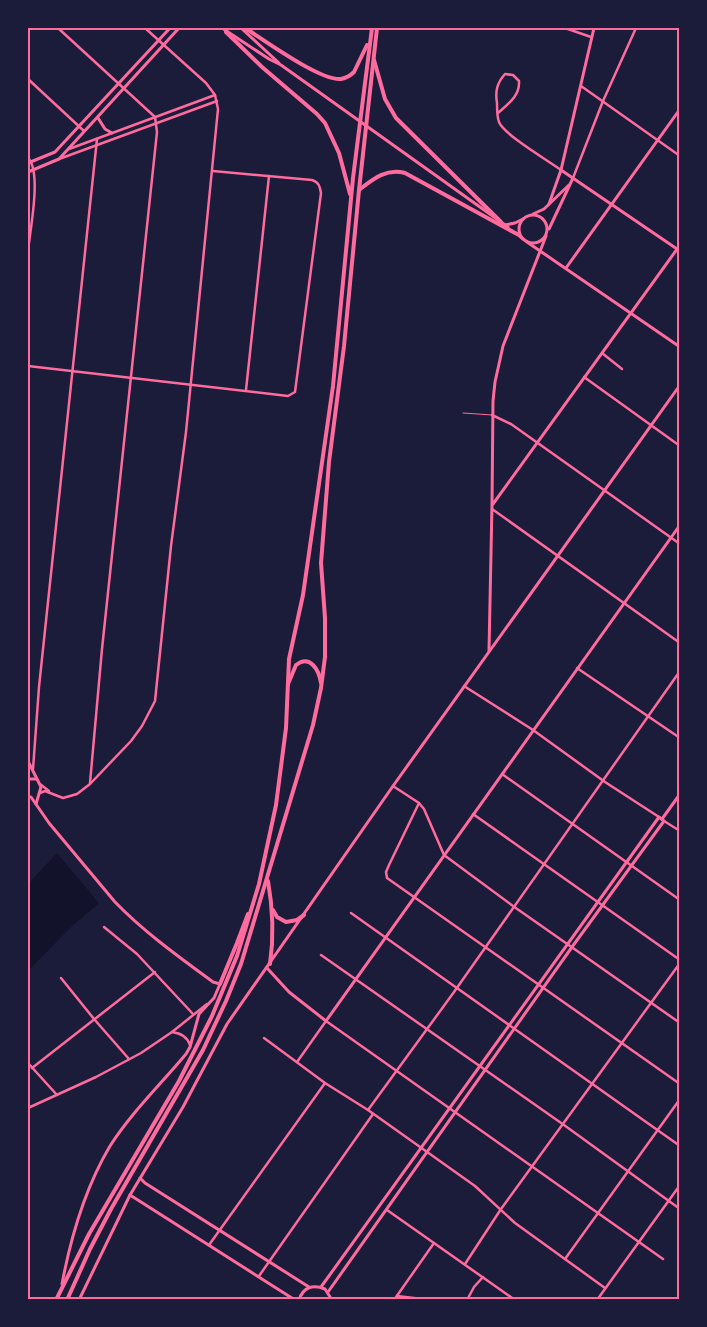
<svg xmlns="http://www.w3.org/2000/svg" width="707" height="1327" font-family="'Fira Sans Condensed',sans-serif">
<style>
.water{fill:#12122b}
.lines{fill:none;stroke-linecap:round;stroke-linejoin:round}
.service{stroke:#ff6b9d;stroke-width:1}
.minor{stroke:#ff6b9d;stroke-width:2.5}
.tertiary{stroke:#ff6b9d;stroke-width:3}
.primary{stroke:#ff6b9d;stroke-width:4}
.neatline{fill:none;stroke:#ff6b9d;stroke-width:2}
</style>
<rect width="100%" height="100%" fill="#1b1b3a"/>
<!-- water -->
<path class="water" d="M57 853 99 903 69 929 28 971V884Z"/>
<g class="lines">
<!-- service -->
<path class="service" d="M463 413 492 415"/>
<!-- minor -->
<g class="minor">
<path d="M58 28 155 117 157 132 102 649 90 783"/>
<path d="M565 28 591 37"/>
<path d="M28 79 84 131"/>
<path d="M581 86 680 156"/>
<path d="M498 113C508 104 520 96 519 81L513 75 505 74C497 83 495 91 497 103 497 109 497 117 499 122 504 135 549 161 561 170"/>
<path d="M69 149 215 95"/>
<path d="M28 158C42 172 30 230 28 251"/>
<path d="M59 159 217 101"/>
<path d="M573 178 603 101 636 28"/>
<path d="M602 353 622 369"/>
<path d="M28 366 288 396 295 392 321 193C320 187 319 182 312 180L213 171"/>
<path d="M584 377 680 446"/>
<path d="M246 390 269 176"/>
<path d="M492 415 511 424 680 544"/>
<path d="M492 509 680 643"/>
<path d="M577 668 680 738"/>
<path d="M464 686 533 730 605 782 659 817"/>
<path d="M33 769 39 687 97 139"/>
<path d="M502 774 680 900"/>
<path d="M40 784 49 791"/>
<path d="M393 786 419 803 424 809 444 855 513 906 680 1023"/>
<path d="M40 793 45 791 63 798 77 794 90 784 131 741 142 726 155 701 171 546 186 432 218 109 215 95 206 83 145 28"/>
<path d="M419 803 389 865 386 872 387 878 680 1084"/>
<path d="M473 814 680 960"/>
<path d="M664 821 680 831"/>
<path d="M351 913 680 1146"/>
<path d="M104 927 137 954 193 1014"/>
<path d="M321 955 564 1125 680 1209"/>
<path d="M61 978 94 1019 129 1059"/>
<path d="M172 1032C180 1033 187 1036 190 1045"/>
<path d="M264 1038 325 1083 368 1110 475 1186 515 1223 605 1288"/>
<path d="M297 1062 326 1021 663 1259"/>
<path d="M28 1063 57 1095"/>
<path d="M32 1068 155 972"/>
<path d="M28 1108 96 1077 141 1053 172 1032 207 1004"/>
<path d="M368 1110 454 992 680 671"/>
<path d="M387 1210 515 1300"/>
<path d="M209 1245 325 1083"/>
<path d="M565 1259 680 1099"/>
<path d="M465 1264 501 1209 680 963"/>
<path d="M259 1276 373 1114"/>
<path d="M397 1296 431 1300"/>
<path d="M394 1300 434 1243"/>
<path d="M467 1300 474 1287 483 1277"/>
<path d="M597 1300 680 1185"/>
</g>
<!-- tertiary -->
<g class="tertiary">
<path d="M222 28 269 59 281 65 508 227"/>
<path d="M241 28 279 63"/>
<path d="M98 118 105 129 112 133"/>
<path d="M28 163 55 152 170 28"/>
<path d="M561 170 680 251"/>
<path d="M28 172 59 159 179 28"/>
<path d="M549 204 561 170 594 28"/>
<path d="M533 214 544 209 569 185"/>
<circle cx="533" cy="229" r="14"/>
<path d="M505 225 515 223 523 219"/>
<path d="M549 229 573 178"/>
<path d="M517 234 523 239"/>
<path d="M527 242 680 347"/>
<path d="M566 268 680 109"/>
<path d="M493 504 680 245"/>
<path d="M489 651 492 504 493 401 495 382 503 346 546 236"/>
<path d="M28 761 41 787 36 804"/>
<path d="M28 779H36"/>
<path d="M31 797 49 823 115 902C144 932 179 957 213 982L220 984 214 998 199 1014 190 1047 186 1054C161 1084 131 1113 110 1146 85 1188 71 1236 62 1284"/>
<path d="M662 819 680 794"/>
<path d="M267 968 289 992 326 1021 680 525"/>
<path d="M140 1178 145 1183 309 1287"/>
<path d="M130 1195 295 1300"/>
<path d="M321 1287 659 817 664 821 572 947 328 1292"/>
<path d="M79 1300 130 1195 183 1107 227 1024 393 786 680 385"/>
<path d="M299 1300C303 1287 313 1284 325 1289L332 1300"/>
</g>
<!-- primary -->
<g class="primary">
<path d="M245 28C264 40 320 81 341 79 346 78 351 75 354 72L367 45"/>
<path d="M226 32 262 67 317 114 325 123 339 153 350 194"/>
<path d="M374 60 385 99 396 118 501 222"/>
<path d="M359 190C373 179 386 168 405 173L517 234"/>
<path d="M288 684 296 665C310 654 319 670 321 683"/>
<path d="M268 881C273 909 274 936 270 964"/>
<path d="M273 910 277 917 286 922 297 920 304 915"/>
<path d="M220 984 237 943 248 914"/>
<path d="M56 1300 89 1234 179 1081 212 1016 237 956 259 884 276 805 286 728 289 659 303 595 333 386 353 178 372 28"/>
<path d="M67 1300 90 1249 111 1209 203 1050 226 1001 241 964 313 725 321 688 325 657V618L321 563 329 462 344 346 359 190 377 28"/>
</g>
</g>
<!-- border -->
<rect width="707" height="1327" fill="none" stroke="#1b1b3a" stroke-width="58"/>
<rect x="29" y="29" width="649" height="1269" class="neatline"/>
</svg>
